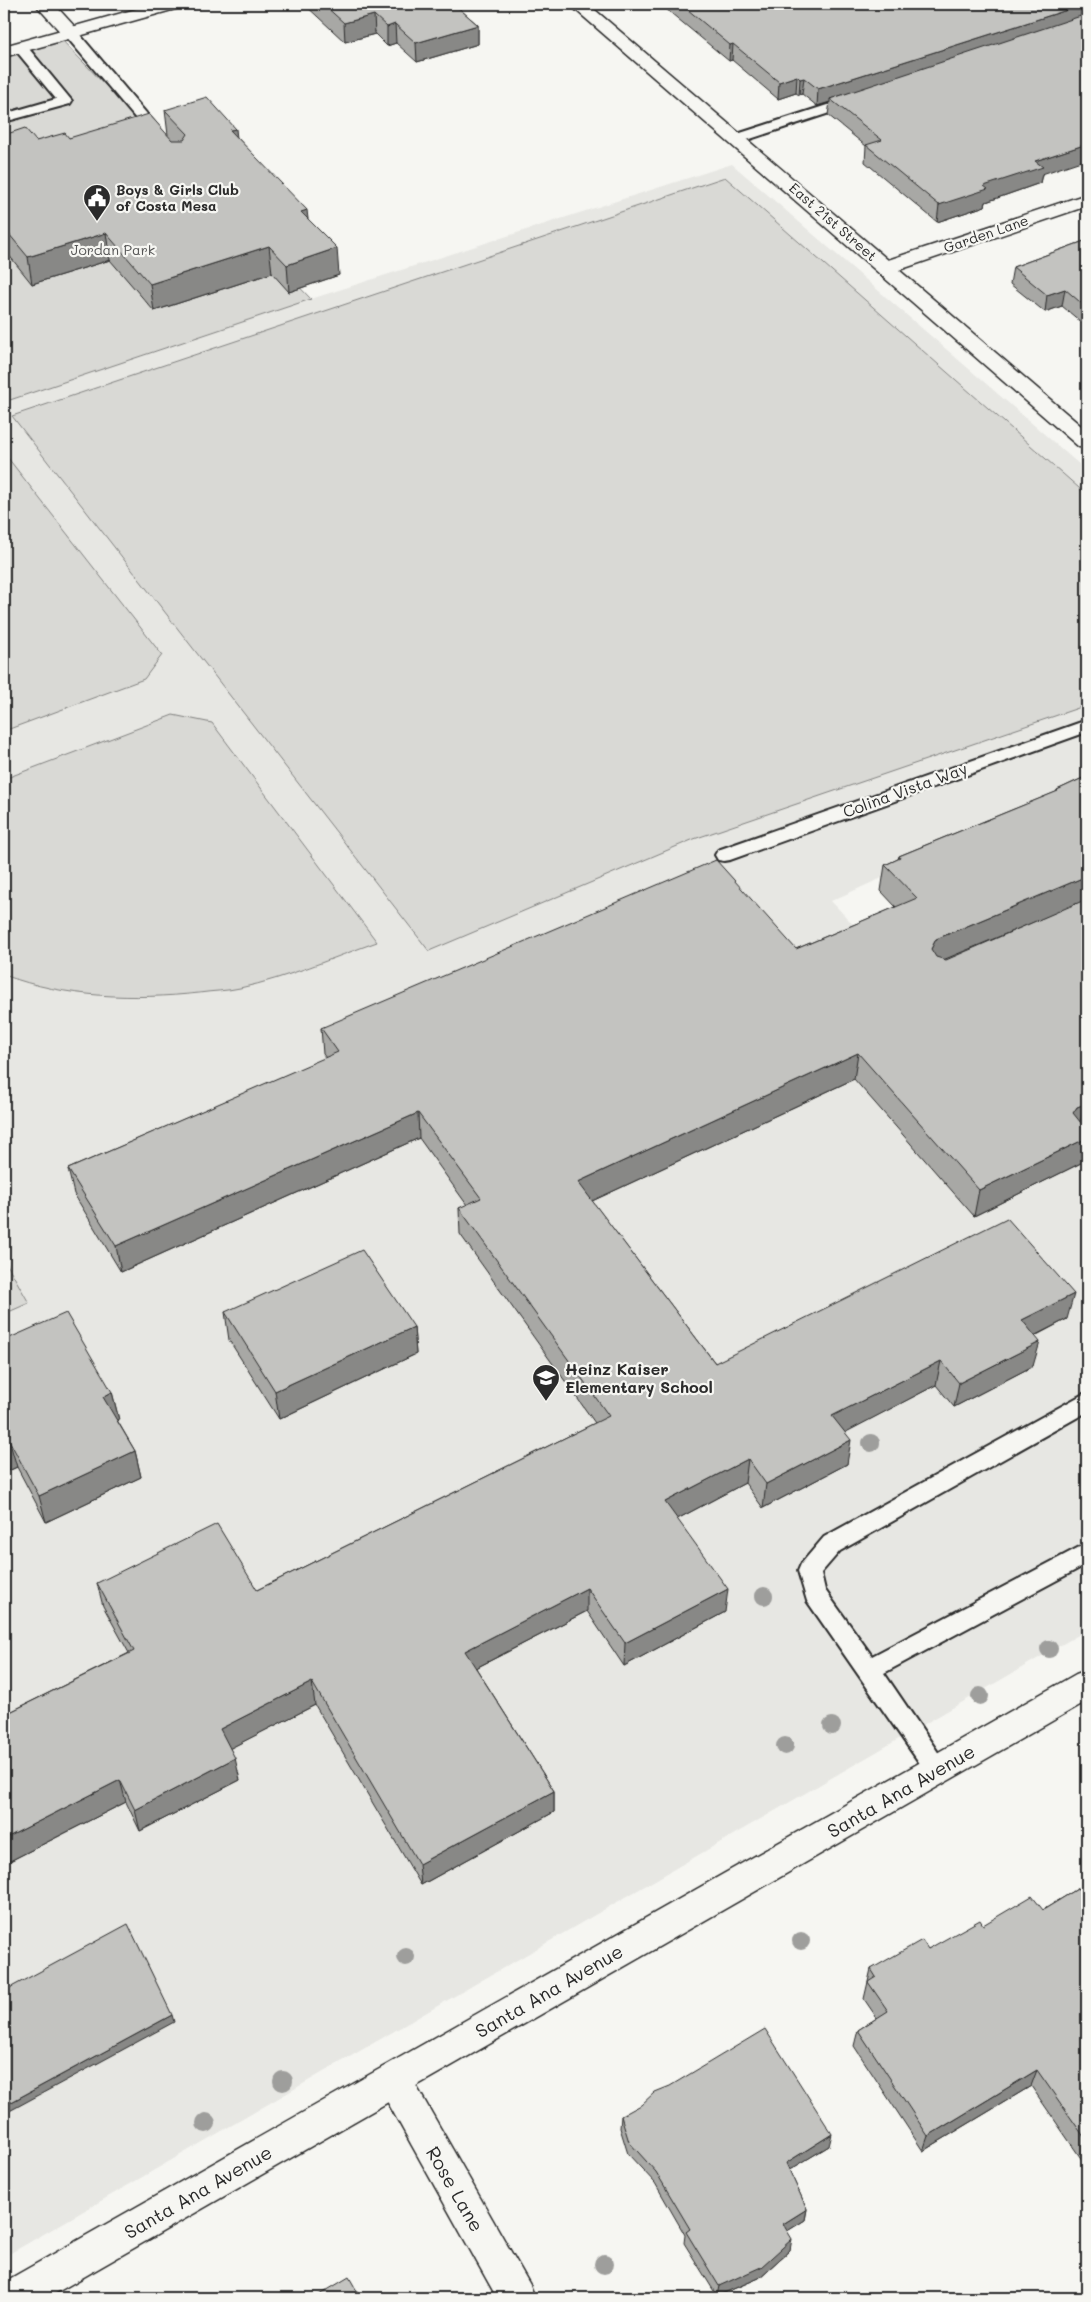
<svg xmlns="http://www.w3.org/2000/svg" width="1091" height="2302" font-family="Mali,sans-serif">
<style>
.built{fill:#e7e7e3}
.green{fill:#d9d9d5;stroke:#828280}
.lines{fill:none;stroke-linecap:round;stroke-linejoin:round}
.lane-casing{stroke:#2b2b2b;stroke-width:4}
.street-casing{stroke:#2b2b2b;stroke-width:3}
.secondary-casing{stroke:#2b2b2b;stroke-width:3}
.lane{fill:#f6f6f2;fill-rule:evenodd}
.street{fill:#f6f6f2;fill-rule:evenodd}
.secondary{fill:#f6f6f2;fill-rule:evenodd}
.tree{fill:#9e9e9c}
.wall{fill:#a8a8a5;stroke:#2b2b2b}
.shaded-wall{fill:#888886;stroke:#2b2b2b}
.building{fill:#c3c3c0;stroke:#2b2b2b}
.labels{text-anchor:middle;stroke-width:4.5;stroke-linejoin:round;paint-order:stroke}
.far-poi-label{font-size:14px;font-weight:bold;fill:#2b2b2b;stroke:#f6f6f2;text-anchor:start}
.far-street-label{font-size:14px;fill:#2b2b2b;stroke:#f6f6f2}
.far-park-label{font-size:14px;fill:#565656;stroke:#f6f6f2}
.street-label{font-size:16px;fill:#2b2b2b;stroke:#f6f6f2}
.poi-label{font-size:16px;font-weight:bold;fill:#2b2b2b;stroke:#f6f6f2;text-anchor:start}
.near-street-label{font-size:19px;fill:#2b2b2b;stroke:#f6f6f2}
</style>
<rect width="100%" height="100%" fill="#f6f6f2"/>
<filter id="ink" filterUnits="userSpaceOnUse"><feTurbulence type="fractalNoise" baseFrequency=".02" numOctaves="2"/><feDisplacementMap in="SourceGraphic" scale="10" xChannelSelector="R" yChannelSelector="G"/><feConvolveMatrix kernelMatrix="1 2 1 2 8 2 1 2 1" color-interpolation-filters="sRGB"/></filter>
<g filter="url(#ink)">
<!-- built -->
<path class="built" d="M732 164 1087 471V785L831 901 1087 1173V1630L4 2257V402L311 299Z"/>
<!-- green -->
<g class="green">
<path d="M59 37 311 299 4 402V53Z"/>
<path d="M725 177 1087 495V705L694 839 429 951 12 416Z"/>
<path d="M4 453 162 655 144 679 4 731Z"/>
<path d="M173 715 212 723 377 942C332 958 287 978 240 988 227 991 212 991 199 993 134 1000 66 998 4 975V779Z"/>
<path d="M4 1259 29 1303 4 1314Z"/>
</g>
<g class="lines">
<defs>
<g id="lane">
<path d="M70 28 75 29 163 133 165 136 163 139H153L65 35 63 32Z"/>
<path d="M20 43 25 44 72 101 70 104 4 122V114L56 99 13 47Z"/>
<path d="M855 96 862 100 860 103 741 142H731L729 139 731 136Z"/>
<path d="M1087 720V732L730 860 724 861 718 860 715 855 718 850Z"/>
<path d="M1087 1392V1412L840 1551 821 1573 825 1590 872 1656 1087 1543V1564L884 1673 950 1770 946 1778 938 1781 930 1778 807 1601 798 1571 801 1564 824 1537Z"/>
</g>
<g id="street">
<path d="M35 4H54L76 28 79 32 76 36H64Z"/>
<path d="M569 4H588L888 260 1087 194V206L899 270 1087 431V448L1079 447Z"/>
<path d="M394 2062 406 2068 530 2285 535 2298H497L382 2092 376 2080 382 2068Z"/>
</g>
<g id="secondary">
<path d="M154 4H182L179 8 4 57V46Z"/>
<path d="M1087 1670V1701L47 2298H4V2282L1076 1674Z"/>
</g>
</defs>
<!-- lane casing -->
<use href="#lane" class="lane-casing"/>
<!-- street casing -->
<use href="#street" class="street-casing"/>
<!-- secondary casing -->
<use href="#secondary" class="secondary-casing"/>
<!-- lane -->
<use href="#lane" class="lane"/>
<!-- street -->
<use href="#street" class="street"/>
<!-- secondary -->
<use href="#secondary" class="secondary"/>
</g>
<!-- trees -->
<g class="tree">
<circle cx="871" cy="1443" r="9"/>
<circle cx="764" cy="1596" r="9"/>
<circle cx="1049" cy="1649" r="9"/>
<circle cx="980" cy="1696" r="9"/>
<circle cx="832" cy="1726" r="9"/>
<circle cx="785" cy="1746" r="9"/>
<circle cx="801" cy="1941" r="9"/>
<circle cx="406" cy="1957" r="9"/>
<circle cx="283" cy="2081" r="10"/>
<circle cx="206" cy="2123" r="10"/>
<circle cx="604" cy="2264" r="10"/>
</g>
<!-- wall -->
<g class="wall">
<path d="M304 4H454L478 25V44L417 62 396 43 387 46 375 34 345 42Z"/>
<path d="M660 4H1087L1042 174 1040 183 986 202 985 206 937 222 865 162 866 146 828 115 830 102 817 106 802 94 799 95 796 93 778 99 732 60 729 61Z"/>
<path d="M165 110 237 137 308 219 339 275 289 292 272 273 154 311 110 260 32 284 4 249V135L36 141 69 138 168 135Z"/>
<path d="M1087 240V327L1062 306 1045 312 1010 284 1013 267Z"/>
<path d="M1087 776V1160L974 1216 854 1079 592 1201 715 1363 1067 1319 1035 1336 1033 1366 954 1407 936 1385 845 1432 847 1464 763 1508 745 1483 677 1519 725 1612 624 1666 587 1611 476 1668 554 1791V1812L421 1885 315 1705 230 1748 240 1780 140 1831 126 1802 4 1864V1715L129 1653 103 1606 97 1583 257 1590 595 1423 460 1234 459 1208 467 1205 419 1138 121 1272 74 1194 68 1169 326 1058 323 1054 321 1028 796 949 896 907 881 891 885 865 898 859 899 856 1056 792 1057 790Z"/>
<path d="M225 1312 414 1327 416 1354 279 1419 229 1340Z"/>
<path d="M5 1340 112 1392 119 1420H117L135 1451 141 1477 46 1522 17 1467 4 1473Z"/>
<path d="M1087 1883V2167L1031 2086 923 2151 854 2046 858 2030 877 2018 864 1999 871 1969 928 1949 983 1925 1043 1910Z"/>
<path d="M621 2116 829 2146 789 2170 807 2209 805 2220 787 2231 790 2250 759 2278 717 2296 684 2243 685 2235 655 2183 628 2154 620 2128Z"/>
</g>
<!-- shaded-wall -->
<g class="shaded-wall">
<path d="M1086 4H1087V19L830 99V102L817 106 818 89Z"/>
<path d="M374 15 375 34 345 42 344 23Z"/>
<path d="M395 24 396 43 387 46V27Z"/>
<path d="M478 25V44L417 62 416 43Z"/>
<path d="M733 44 732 60 729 61 730 45Z"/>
<path d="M797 76 796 93 778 99 779 82Z"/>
<path d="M804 78 802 94 799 95 800 79Z"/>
<path d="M236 129 239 156 230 130Z"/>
<path d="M1087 144V159L1042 174 1040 183 986 202 985 206 937 222 939 205 984 186 1035 161Z"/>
<path d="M307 210 310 237 301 212Z"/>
<path d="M106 233 110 260 32 284 28 257Z"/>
<path d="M269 246 272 273 154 311 150 284Z"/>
<path d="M337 248 339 275 289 292 287 265Z"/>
<path d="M1065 289 1062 306 1045 312 1047 295Z"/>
<path d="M1087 876V900L931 965V949L936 939Z"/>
<path d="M858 1053 854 1079 577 1208 578 1182Z"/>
<path d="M1085 1104 1078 1129 1073 1113 1077 1107Z"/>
<path d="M418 1113 419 1138 121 1272 116 1246Z"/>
<path d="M1087 1138V1160L974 1216 979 1190Z"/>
<path d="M1074 1294 1067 1319 1016 1345 1022 1320Z"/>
<path d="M414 1327 416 1354 279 1419 275 1391Z"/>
<path d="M1040 1342 1033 1366 954 1407 959 1383Z"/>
<path d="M941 1361 936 1385 829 1441 832 1416Z"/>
<path d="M112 1392 119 1420 109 1424 103 1397Z"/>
<path d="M9 1440 17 1467 4 1473V1442Z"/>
<path d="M851 1440 847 1464 763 1508 766 1484Z"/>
<path d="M135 1451 141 1477 46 1522 39 1496Z"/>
<path d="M748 1459 745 1483 664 1526 665 1502Z"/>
<path d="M587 1588V1611L466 1673 465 1651Z"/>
<path d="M728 1589 725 1612 624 1666 625 1643Z"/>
<path d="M312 1682 315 1705 225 1751 220 1729Z"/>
<path d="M235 1758 240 1780 140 1831 135 1810Z"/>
<path d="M120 1780 126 1802 4 1864V1839Z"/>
<path d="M554 1791V1812L421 1885 419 1864Z"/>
<path d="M172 2015 174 2022 4 2114V2106Z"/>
<path d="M1037 2070 1031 2086 923 2151 928 2136Z"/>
<path d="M832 2134 829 2146 783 2174 786 2163Z"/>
<path d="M807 2209 805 2220 781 2235 783 2224Z"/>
<path d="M792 2239 790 2250 759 2278 717 2296 719 2286Z"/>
</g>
<!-- building -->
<g class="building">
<path d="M323 4H454L478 25 416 43 395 24 387 27 374 15 344 23Z"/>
<path d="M681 4H1086L818 89 804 78 800 79 797 76 779 82 733 44 730 45Z"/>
<path d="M1087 14V144L1035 161 1043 167 984 186 988 189 939 205 866 145 882 140 830 99Z"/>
<path d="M207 97 236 129 230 130 307 210 301 212 337 248 287 265 269 246 150 284 106 233 28 257 4 228V135L25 128 36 141 65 133 69 138 149 114 172 140H184L188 134 165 110Z"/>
<path d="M1087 240V308L1065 289 1047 295 1013 267Z"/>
<path d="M1087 776V876L936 939 931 949 936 957 946 960 1087 899V1105L1085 1104 1077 1107 1073 1113 1085 1128 1087 1130V1138L979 1190 858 1053 578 1182 715 1363 1007 1218 1074 1294 1022 1320 1040 1342 959 1383 941 1361 832 1416 851 1440 766 1484 748 1459 665 1502 728 1589 625 1643 587 1588 465 1651 554 1791 419 1864 312 1682 220 1729 235 1758 135 1810 120 1780 4 1839V1715L134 1651 97 1583 217 1524 257 1590 609 1416 459 1208 481 1198 418 1113 116 1246 68 1169 338 1052 321 1028 716 860 796 949 917 898 885 865 900 858 899 856 1058 791 1057 790Z"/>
<path d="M362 1250 414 1327 275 1391 225 1312Z"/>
<path d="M66 1313 112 1392 103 1397 135 1451 39 1496 9 1440 4 1442V1337L5 1340Z"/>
<path d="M1087 1883V2141L1037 2070 928 2136 858 2030 888 2011 868 1982 876 1977 871 1969 922 1940 928 1949 980 1920 983 1925 1032 1896 1043 1910Z"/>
<path d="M128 1924 172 2015 4 2106V1991Z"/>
<path d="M765 2029 832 2134 786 2163 807 2209 783 2224 792 2239 761 2267 719 2286 686 2232 690 2229 656 2172 629 2142 621 2116 641 2105 655 2092 670 2086Z"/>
<path d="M349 2277 361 2298H314Z"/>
</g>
</g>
<!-- icons -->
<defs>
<symbol id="civic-pin" viewBox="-11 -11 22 30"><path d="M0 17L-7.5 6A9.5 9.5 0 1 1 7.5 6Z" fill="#2b2b2b" stroke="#f6f6f2"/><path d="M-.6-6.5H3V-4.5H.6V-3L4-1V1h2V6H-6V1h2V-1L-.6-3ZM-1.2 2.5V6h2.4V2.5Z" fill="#fff"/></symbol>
<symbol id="school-pin" viewBox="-11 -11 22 30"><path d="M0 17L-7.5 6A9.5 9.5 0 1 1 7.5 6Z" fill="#2b2b2b" stroke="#f6f6f2"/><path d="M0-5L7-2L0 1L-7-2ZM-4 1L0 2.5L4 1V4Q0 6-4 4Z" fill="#fff"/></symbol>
</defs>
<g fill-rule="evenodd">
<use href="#civic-pin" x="81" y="182" width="32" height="43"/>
<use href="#school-pin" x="530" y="1362" width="32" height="43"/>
</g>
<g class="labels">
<!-- far-poi labels -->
<g class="far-poi-label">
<text x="116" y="195">Boys &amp; Girls Club<tspan x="116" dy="16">of Costa Mesa</tspan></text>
</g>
<!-- far-street labels -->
<g class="far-street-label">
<text transform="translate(833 222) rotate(41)" y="5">East 21st Street</text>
<text transform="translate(986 234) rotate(-19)" y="5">Garden Lane</text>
</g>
<!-- far-park labels -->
<g class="far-park-label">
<text x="113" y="255">Jordan Park</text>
</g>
<!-- street labels -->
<g class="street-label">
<text transform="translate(905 790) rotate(-20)" y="6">Colina Vista Way</text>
</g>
<!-- poi labels -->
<g class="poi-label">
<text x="565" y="1375">Heinz Kaiser<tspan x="565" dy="18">Elementary School</tspan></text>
</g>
<!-- near-street labels -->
<g class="near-street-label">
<text transform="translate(901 1791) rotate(-30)" y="7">Santa Ana Avenue</text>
<text transform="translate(549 1991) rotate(-30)" y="7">Santa Ana Avenue</text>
<text transform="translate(455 2189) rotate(60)" y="7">Rose Lane</text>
<text transform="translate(198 2192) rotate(-30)" y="7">Santa Ana Avenue</text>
</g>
</g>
<!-- margin -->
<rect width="1091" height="2302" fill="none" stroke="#f6f6f2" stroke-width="20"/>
<rect x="10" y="10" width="1071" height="2282" fill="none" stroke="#2b2b2b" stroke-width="2" filter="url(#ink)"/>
</svg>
